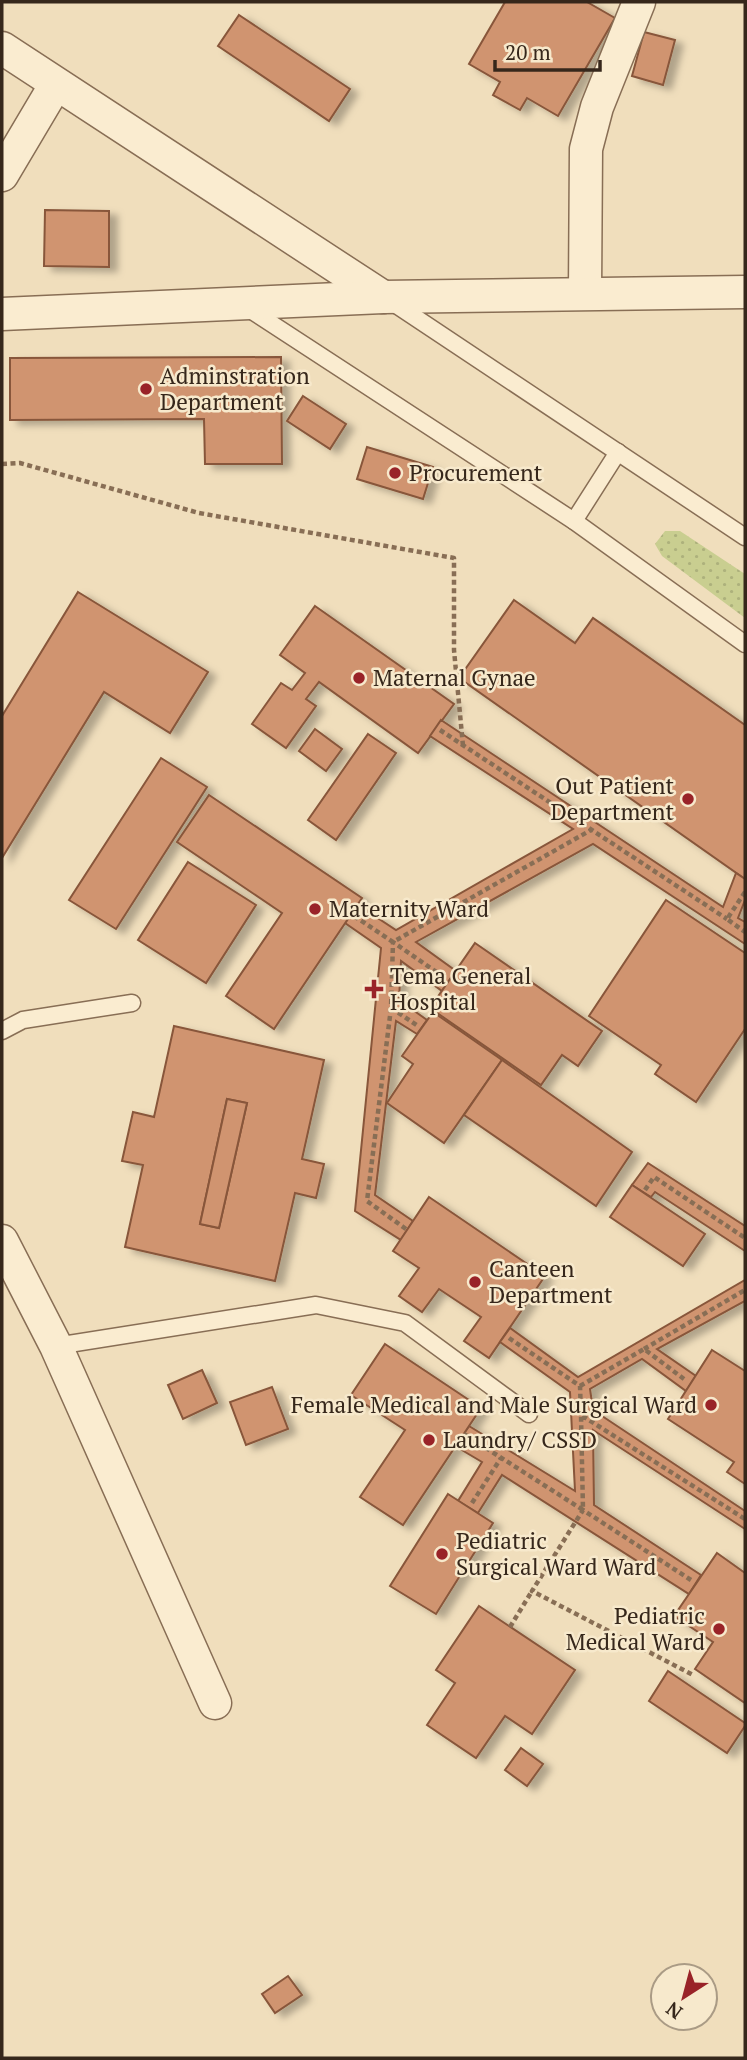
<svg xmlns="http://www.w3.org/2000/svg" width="747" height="2060" font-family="'PT Serif',serif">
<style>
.grass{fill:url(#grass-dots)}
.building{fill:#d09470;stroke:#88563a;stroke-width:2;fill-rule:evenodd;filter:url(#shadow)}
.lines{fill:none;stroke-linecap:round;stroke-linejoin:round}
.lane-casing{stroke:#886e55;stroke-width:19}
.street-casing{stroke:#886e55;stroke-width:35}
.path{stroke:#886e55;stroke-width:4.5;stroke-dasharray:5 3.5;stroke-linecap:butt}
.lane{stroke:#faecd0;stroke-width:16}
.street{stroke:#faecd0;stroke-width:32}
.poi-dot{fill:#992328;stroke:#f7e9cc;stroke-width:2.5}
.labels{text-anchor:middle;stroke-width:5;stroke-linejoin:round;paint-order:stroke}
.poi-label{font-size:23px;fill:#36271b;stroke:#f7e9cc;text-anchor:start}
</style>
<defs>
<pattern id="grass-dots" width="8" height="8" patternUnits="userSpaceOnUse" patternTransform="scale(1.75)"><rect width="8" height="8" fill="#c9ce90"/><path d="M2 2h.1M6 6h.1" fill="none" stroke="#adb17c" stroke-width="1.8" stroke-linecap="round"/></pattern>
<filter id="shadow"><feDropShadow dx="8" dy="4.5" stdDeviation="3.5" flood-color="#0004"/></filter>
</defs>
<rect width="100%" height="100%" fill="#f0debc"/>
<!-- grass -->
<path class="grass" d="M665 531H680L745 574V618L662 556 655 544Z"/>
<!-- building -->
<g class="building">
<path d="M505 2H587L615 18 558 116 527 98 520 110 493 95 500 82 469 64Z"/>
<path d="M239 15 350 89 329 121 218 46Z"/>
<path d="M644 32 675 40 663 85 632 76Z"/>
<path d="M45 210 109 211V267L44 266Z"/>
<path d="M281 357 282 464H205L204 419 10 420V358Z"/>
<path d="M303 396 346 424 330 449 287 421Z"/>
<path d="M367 447 433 467 423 499 357 479Z"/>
<path d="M78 592 208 672 170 733 104 692 2 858V716Z"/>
<path d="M514 600 575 643 593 618 745 725V879L459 678Z"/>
<path d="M315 606 454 704 418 753 319 682 306 699 316 706 286 748 252 724 281 683 292 690 305 673 280 655Z"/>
<path d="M441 720 723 907 736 873 745 879V900L738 918 745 922V944L593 844 416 942 456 971 442 991 401 961 399 1000 427 1020 417 1034 396 1021 375 1195 413 1221 401 1240 355 1211 381 948 345 923 358 905 396 930 573 829 430 736Z"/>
<path d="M315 729 342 749 326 771 299 751Z"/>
<path d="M368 734 396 753 336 840 308 820Z"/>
<path d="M161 758 207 787 116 929 69 900Z"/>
<path d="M209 795 362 898 274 1029 226 996 282 913 177 842Z"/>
<path d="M188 862 256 905 206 983 138 940Z"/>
<path d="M666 900 745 953V1029L696 1102 655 1074 661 1065 589 1016Z"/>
<path d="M475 943 602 1031 578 1066 562 1055 541 1085 430 1008Z"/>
<path d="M433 1012 502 1060 444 1143 387 1103 413 1064 402 1056Z"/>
<path d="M174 1026 324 1060 302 1159 324 1164 316 1198 295 1193 275 1281 125 1247 143 1165 122 1161 133 1112 154 1117ZM227 1099 247 1103 219 1228 200 1224Z"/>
<path d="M502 1060 632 1152 596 1206 464 1115Z"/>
<path d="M227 1099 247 1103 219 1228 200 1224Z"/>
<path d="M648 1163 745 1226V1251L655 1192 651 1197 632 1185Z"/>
<path d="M632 1185 705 1234 683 1266 610 1217Z"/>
<path d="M429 1197 545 1276 489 1358 464 1341 481 1317 439 1289 422 1312 399 1296 419 1268 393 1251Z"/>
<path d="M745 1280V1301L657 1349 696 1376 686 1391 642 1359 590 1389 593 1410 745 1511V1529L593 1430 594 1505 701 1575 689 1594 502 1475 478 1513 458 1501 482 1462 455 1446 469 1426 575 1491 570 1392 500 1342 510 1328 578 1377Z"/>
<path d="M385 1344 481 1408 403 1525 360 1497 405 1430 351 1395Z"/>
<path d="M712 1350 745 1371V1484L727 1472 734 1462 668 1419Z"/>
<path d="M202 1370 217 1403 183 1419 168 1385Z"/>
<path d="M272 1387 288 1429 246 1445 230 1402Z"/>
<path d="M448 1494 493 1523 436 1614 390 1586Z"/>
<path d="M717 1553 745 1573V1703L695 1669 713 1642 674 1616Z"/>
<path d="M479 1606 575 1670 532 1734 505 1716 476 1758 427 1725 455 1683 436 1670Z"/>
<path d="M668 1671 745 1723V1726L727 1753 649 1701Z"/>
<path d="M521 1748 543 1764 527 1786 505 1770Z"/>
<path d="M288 1976 302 1995 275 2013 262 1994Z"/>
</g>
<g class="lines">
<defs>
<g id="lane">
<path d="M389 300 745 537"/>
<path d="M246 307 574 521 745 644"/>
<path d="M574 521 618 452"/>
<path d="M2 1031 23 1020 132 1003"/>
<path d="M56 1346 316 1305 405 1323 529 1414"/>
</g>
<g id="street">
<path d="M2 48 383 297"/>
<path d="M2 175 56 84"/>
<path d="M585 293 586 149 597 107 639 2"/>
<path d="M2 314 383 297 745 292"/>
<path d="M2 1241 56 1346 215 1703"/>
</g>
</defs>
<!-- lane casing -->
<use href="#lane" class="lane-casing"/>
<!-- street casing -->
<use href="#street" class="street-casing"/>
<!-- path -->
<g class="path">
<path d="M2 464 20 463 199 513 454 558V650L463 746"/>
<path d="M440 730 727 919"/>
<path d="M745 892 727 919 745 932"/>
<path d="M354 916 393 942 591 830"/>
<path d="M391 1008 418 1026"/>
<path d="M645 1190 654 1177 745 1238"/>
<path d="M406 1229 367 1201 391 1008 393 942 445 978"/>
<path d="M509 1338 580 1386 581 1415"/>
<path d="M644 1349 745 1290"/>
<path d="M580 1386 644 1349 684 1379"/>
<path d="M464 1434 583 1510 581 1415 745 1519"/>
<path d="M472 1503 501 1458"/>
<path d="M691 1580 583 1510 532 1591 693 1675"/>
<path d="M510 1627 532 1591"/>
</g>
<!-- lane -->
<use href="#lane" class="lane"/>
<!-- street -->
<use href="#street" class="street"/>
</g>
<!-- markers -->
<g class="poi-dot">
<circle cx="146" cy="389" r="7"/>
<circle cx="395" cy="473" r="7"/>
<circle cx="359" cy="678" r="7"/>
<circle cx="688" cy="799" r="7"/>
<circle cx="315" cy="909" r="7"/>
<path d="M370.5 978.5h7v7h7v7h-7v7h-7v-7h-7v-7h7z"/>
<circle cx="475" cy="1282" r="7"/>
<circle cx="711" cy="1405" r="7"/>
<circle cx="429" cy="1440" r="7"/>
<circle cx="442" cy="1554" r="7"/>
<circle cx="719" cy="1629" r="7"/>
</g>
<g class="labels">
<!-- poi labels -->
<g class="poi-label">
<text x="160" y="384">Adminstration<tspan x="160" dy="26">Department</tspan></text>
<text x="409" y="481">Procurement</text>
<text x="373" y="686">Maternal Gynae</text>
<text x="674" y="794" text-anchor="end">Out Patient<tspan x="674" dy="26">Department</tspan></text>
<text x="329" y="917">Maternity Ward</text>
<text x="390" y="984">Tema General<tspan x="390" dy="26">Hospital</tspan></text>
<text x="489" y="1277">Canteen<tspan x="489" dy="26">Department</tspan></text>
<text x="697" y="1413" text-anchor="end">Female Medical and Male Surgical Ward</text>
<text x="443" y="1448">Laundry/ CSSD</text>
<text x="456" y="1549">Pediatric<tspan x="456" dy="26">Surgical Ward Ward</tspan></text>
<text x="705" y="1624" text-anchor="end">Pediatric<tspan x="705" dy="26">Medical Ward</tspan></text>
</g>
</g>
<!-- border -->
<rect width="747" height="2060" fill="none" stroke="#36271b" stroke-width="7"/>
<!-- north arrow -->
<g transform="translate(684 1997) rotate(216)"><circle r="33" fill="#f7e9cc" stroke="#aa9b85" stroke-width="2"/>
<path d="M0-5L12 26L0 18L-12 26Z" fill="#992328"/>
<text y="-10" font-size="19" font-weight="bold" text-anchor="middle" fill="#36271b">N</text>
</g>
<!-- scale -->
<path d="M495 60v10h105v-10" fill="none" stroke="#36271b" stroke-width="3.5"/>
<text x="505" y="60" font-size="21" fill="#36271b" stroke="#f7e9cc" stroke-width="5" paint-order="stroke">20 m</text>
</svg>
